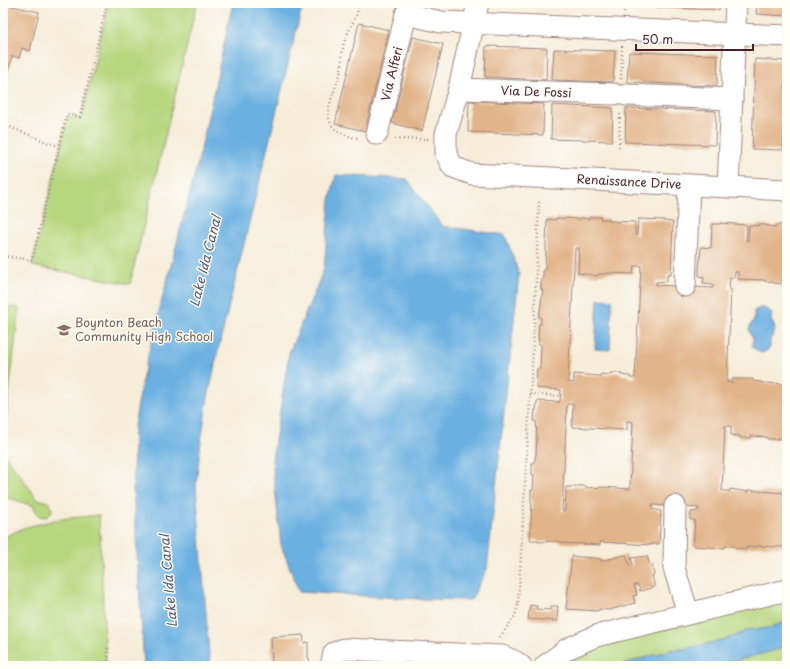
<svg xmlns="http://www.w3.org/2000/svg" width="790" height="669" font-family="'Playpen Sans',sans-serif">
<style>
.green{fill:#b7d77f;stroke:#807b55}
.water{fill:#6bb0e1;stroke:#5a6886}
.building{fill:#e2b489;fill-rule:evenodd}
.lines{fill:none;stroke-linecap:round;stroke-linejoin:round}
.minor-casing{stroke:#a08682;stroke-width:23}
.path{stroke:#a08682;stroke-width:2.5;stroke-dasharray:1 3;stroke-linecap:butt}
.minor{stroke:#fff;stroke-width:21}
.labels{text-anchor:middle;stroke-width:3;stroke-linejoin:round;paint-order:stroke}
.street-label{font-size:12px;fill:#4a1f2b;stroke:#fdfcf7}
.education-label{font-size:12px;fill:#785e54;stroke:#fdfcf7;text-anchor:start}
.water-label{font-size:13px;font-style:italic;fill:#575974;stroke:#fdfcf7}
</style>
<rect width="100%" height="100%" fill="#fdfcf7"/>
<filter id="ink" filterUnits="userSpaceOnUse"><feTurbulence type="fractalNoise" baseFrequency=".025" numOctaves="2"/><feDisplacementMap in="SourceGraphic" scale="8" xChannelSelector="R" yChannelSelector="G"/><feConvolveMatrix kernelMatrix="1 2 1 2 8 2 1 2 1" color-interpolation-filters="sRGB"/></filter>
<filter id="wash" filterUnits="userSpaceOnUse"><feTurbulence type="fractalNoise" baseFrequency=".012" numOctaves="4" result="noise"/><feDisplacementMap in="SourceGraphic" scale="16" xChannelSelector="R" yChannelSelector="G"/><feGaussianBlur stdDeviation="0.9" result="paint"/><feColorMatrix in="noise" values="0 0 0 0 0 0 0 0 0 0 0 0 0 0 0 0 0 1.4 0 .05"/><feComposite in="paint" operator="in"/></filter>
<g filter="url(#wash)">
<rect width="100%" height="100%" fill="#f6edd9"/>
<!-- green -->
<g class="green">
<path d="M109 3H197L130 284 32 266 68 117 81 119Z"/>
<path d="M3 306 19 308 3 446Z"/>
<path d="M3 452 38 500H42L50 503 52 511 47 517 39 516 34 508V506L3 496Z"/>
<path d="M99 515 106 666H3V538L23 528 59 519Z"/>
<path d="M787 599V621L769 628 748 630 733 637 703 645 683 649 670 650 618 666H560C575 656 591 649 609 643Z"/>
<path d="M787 647V666H716Z"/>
</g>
<!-- water -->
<g class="water">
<path d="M233 3H303L219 346 207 402 200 448 196 485 210 666H144L133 489 134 427 142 381 156 323 200 154Z"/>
<path d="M336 175 407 179 442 226 505 235 519 274 487 569 471 600 420 599 299 592 281 545 272 460 289 353 324 269 330 200Z"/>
<path d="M598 299 612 300 610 350 595 349Z"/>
<path d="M760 308H763L770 311 772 313 771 323H773L775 330 772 337 770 338V348H769L768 350 761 353 752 347 753 337 751 336 749 329 752 322H754V311Z"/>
<path d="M787 621V647L716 666H618L670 650 683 649 703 645 733 637 748 630 769 628Z"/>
</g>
<g id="blocks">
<!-- building -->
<g class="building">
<path d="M570 3H604V5L570 4Z"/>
<path d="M645 3H720L719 10 644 7Z"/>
<path d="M757 3H787V16L756 14Z"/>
<path d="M3 4 39 12 30 51 22 48 19 58 12 56 4 93Z"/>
<path d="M359 23 389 30 365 131 335 124Z"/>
<path d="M413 37 443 44 422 131 392 123Z"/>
<path d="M486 46 547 48 546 80 485 77Z"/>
<path d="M554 49 615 51 613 82 552 80Z"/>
<path d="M629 52 718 55 717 86 627 82Z"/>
<path d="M755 59 786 61 783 150 752 149Z"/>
<path d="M469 101 544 104 543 135 468 132Z"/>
<path d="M552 105 613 108 612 141 551 139Z"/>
<path d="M626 108 716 111 715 145 625 142Z"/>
<path d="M589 217H601L600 219H609V221L635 222V235H637L638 219 664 220V221L673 222 671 275H667V281L656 282V285L713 288V284L703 283 704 277 699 276V268L701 247 711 248 712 224H720V223L747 225 746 240 748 241 749 225 758 226V224L776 227V225H787V282H785L784 284 773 283V282L764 281V280L738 279V272H735L734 278H730L729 289H731L727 382 732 383V379H753V381L762 382V383L787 384V438H778V439H767V437L751 436V438H740V436L731 435V426H725L722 491H730V489L748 492V490L758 491 786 493 785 516 787 515V547L756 546V547H747V549L735 548V546H725V548L693 546 695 520H690L691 512 698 511 699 508 652 505V509L661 511 659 544H651V545L600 542V545L562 543V542L556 541 538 542V540H530L532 502H531V490H533L534 475H532V463H534L536 454 537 437 536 421H534L535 410H536L537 401 560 402 561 390 536 388 537 369H540L541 345 539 344 538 336 539 324H541V318L539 317 543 290H541V279H543V270H545L547 219 556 220V218L580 219V218L589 219ZM575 248H579L578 273 598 276V274H607V273L633 274 634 266H641L635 378H630V376L621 375V373H610V375L601 374 600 376 574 374V383L568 382ZM567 404H573L572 427 627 430V421L633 422 630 489 603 487 586 488V486H575V487H566L565 511H562Z"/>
<path d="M626 555 630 566 633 565 631 558 647 556 650 566 652 565 654 575 652 576 655 587 640 591 638 585H634L637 595 633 596 635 603 609 610 599 609 598 611 566 609 572 556 601 559V561Z"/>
<path d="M530 605 537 606 536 609 551 610V606H558L557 621 528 619Z"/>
<path d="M303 635 304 643 308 642V658H309L310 664H305V666H272L271 637Z"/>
</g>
</g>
</g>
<g filter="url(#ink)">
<use href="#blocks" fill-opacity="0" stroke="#a08682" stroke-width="1"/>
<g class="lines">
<defs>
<g id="minor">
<path d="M478 3 459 89 446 134V154L453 167 472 174 787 190"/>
<path d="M459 89 614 94"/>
<path d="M626 95 732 99"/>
<path d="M377 134 406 14 441 22 787 36"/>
<path d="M728 187 736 3"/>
<path d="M685 286 689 185"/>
<path d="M675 506 674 568 688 613"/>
<path d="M331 666 334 653 344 649 502 656 516 662 521 666"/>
<path d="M545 666 567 649 596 636 787 590"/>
</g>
</defs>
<!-- minor casing -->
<use href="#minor" class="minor-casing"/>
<!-- path -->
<g class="path">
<path d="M359 3C358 18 348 29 344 43 341 53 343 64 340 74 335 93 316 122 342 133 348 136 353 138 360 138"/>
<path d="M23 9 27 3"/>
<path d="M624 12V3"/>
<path d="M621 79 622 46"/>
<path d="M3 124 46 142 59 146"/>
<path d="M395 139H428"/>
<path d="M619 147 620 112"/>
<path d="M3 256 32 260 67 114 80 117 107 3"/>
<path d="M530 394 560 396"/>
<path d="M500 637 515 616 518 605 534 330 539 201"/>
<path d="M108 648 109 666"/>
</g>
<!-- minor -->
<use href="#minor" class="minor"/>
</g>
</g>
<!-- icons -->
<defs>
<symbol id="school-bare" viewBox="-9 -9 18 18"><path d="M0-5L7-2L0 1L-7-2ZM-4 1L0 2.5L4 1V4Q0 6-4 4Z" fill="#8d6e63" stroke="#fdfcf7" stroke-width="2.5" paint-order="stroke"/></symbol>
</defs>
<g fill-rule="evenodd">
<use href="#school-bare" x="54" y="320" width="20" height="20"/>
</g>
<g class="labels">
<!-- street labels -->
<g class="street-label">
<text transform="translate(392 74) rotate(-76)" y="4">Via Alferi</text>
<text transform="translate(536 92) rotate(2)" y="4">Via De Fossi</text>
<text transform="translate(629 182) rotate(3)" y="4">Renaissance Drive</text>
</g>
<!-- education labels -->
<g class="education-label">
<text x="75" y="327">Boynton Beach<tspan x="75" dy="14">Community High School</tspan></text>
</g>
<!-- water labels -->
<g class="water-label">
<text transform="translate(205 261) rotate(-76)" y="5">Lake Ida Canal</text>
<text transform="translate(168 581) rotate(-95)" y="5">Lake Ida Canal</text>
</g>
</g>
<!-- margin -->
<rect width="790" height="669" fill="none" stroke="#fdfcf7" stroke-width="16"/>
<!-- scale -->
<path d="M636 44v6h117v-6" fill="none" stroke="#4a1f2b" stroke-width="2"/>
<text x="642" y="44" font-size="12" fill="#4a1f2b" stroke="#fdfcf7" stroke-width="3" paint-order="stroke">50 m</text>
</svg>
